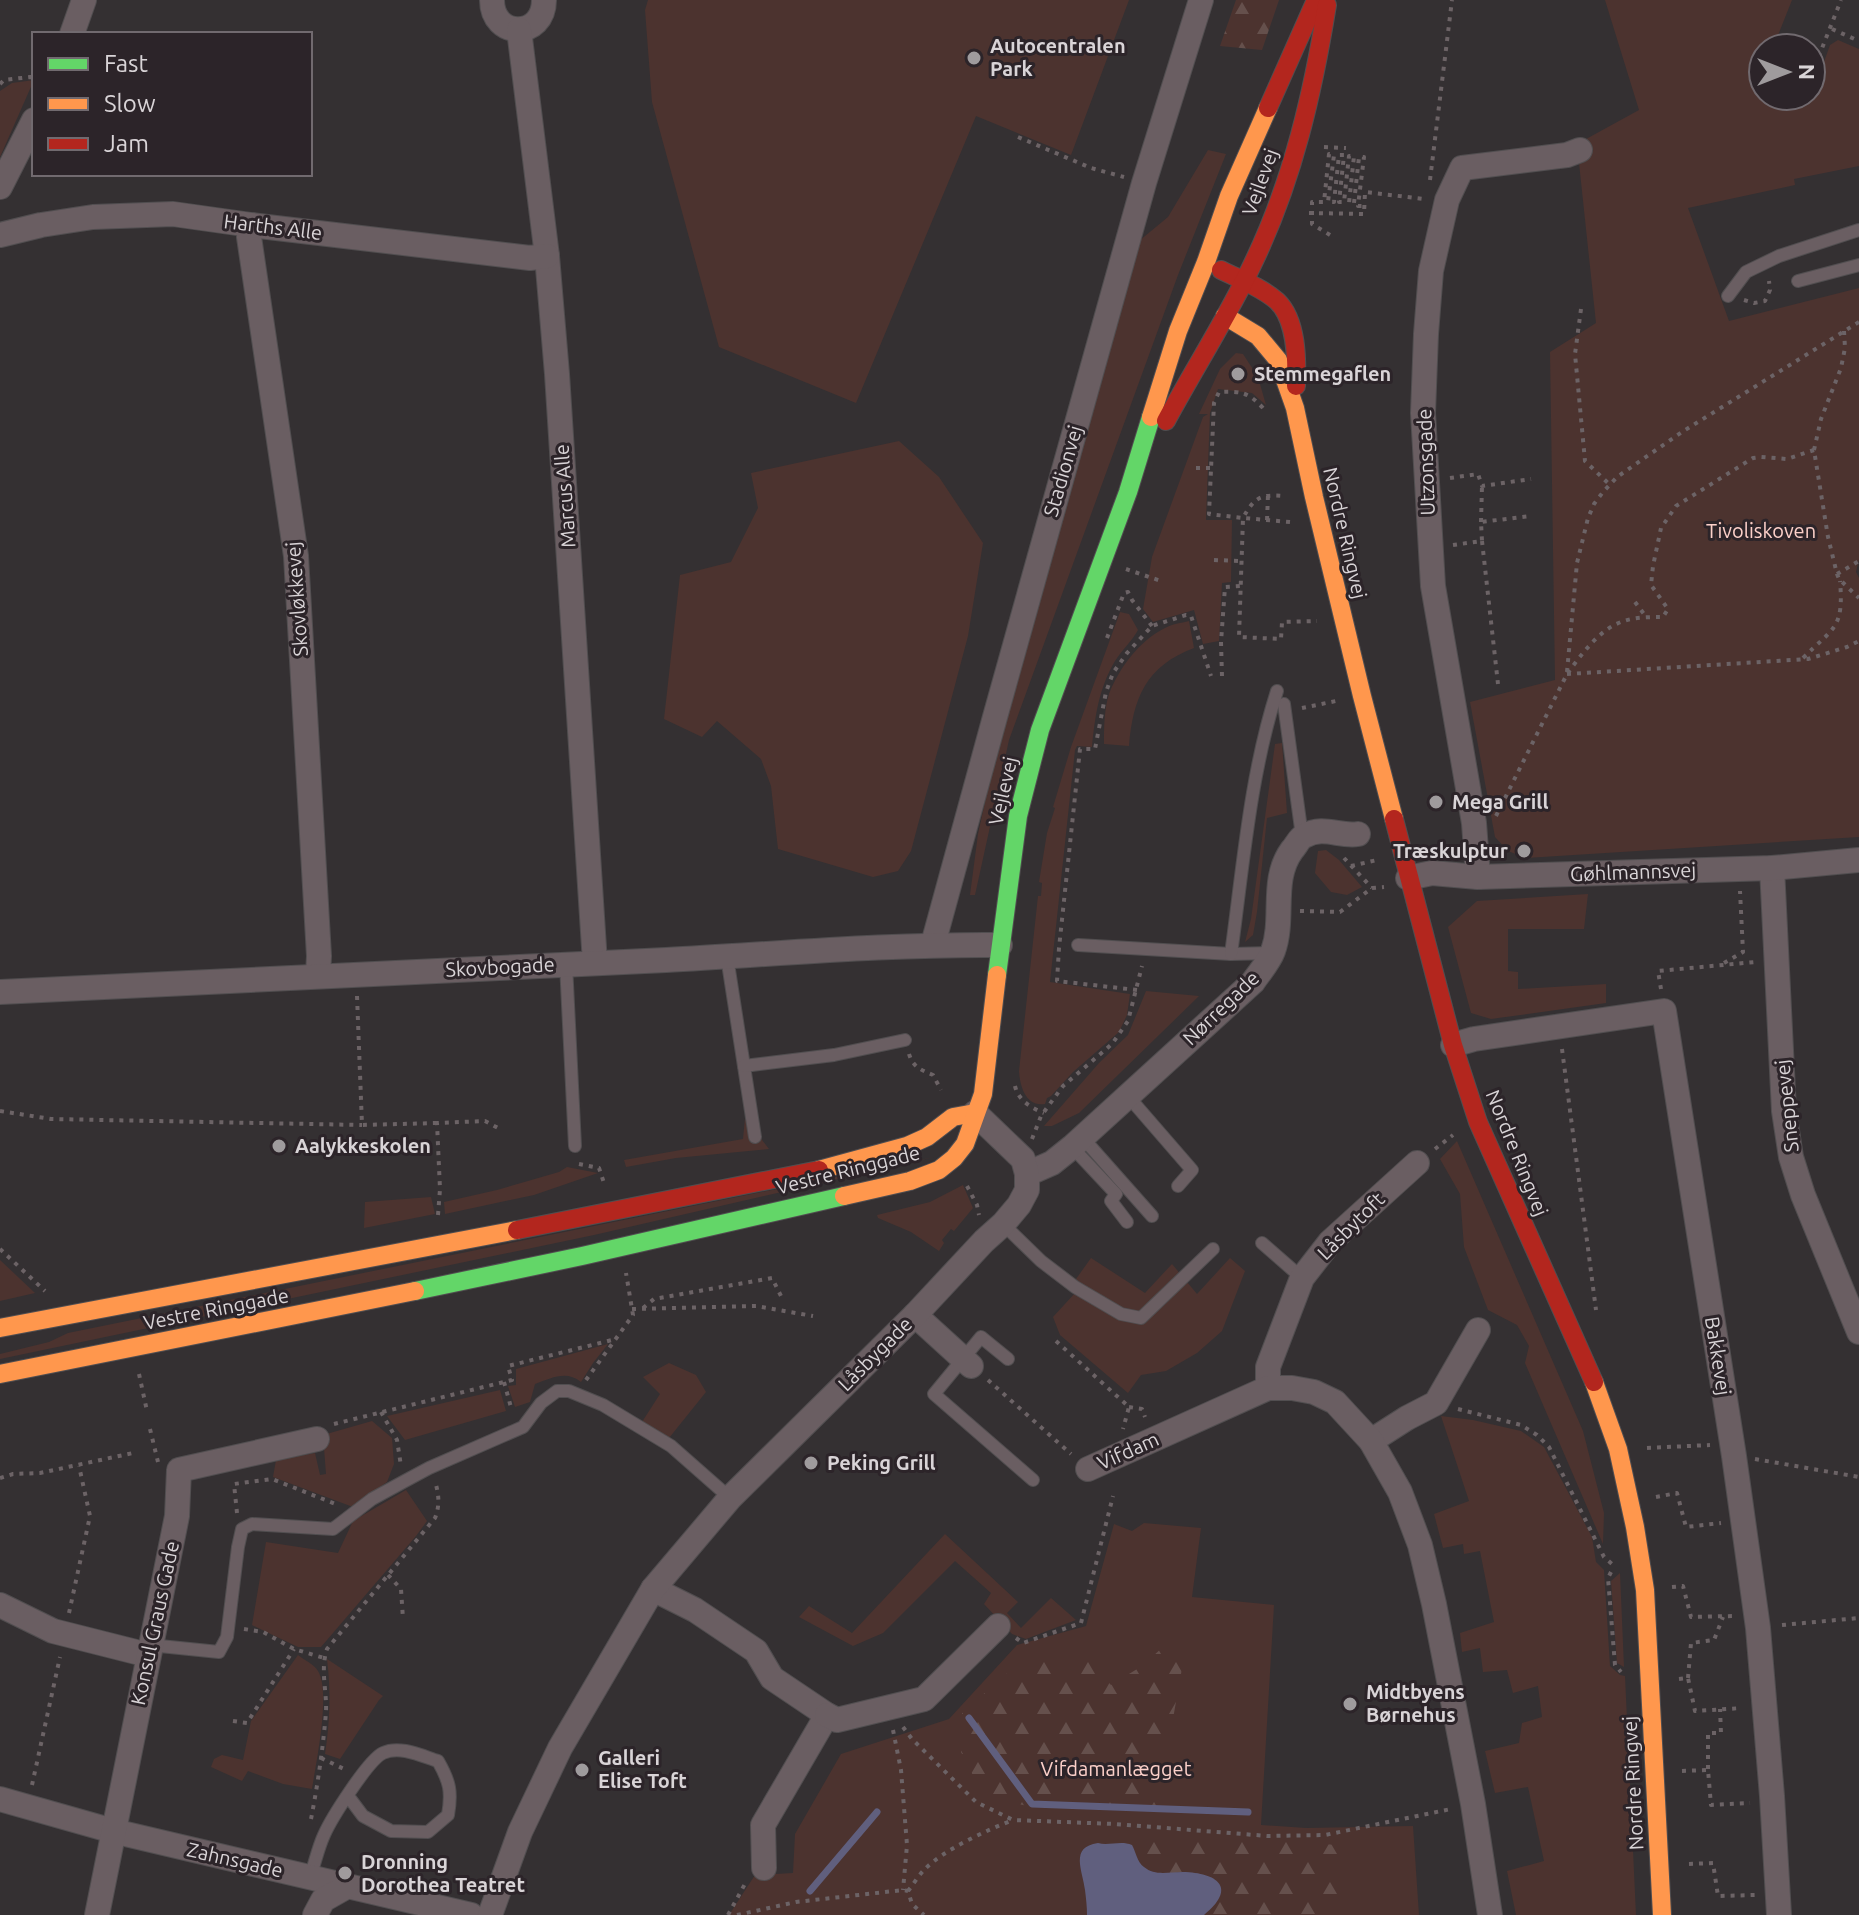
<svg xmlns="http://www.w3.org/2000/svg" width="1859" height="1915" font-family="Ubuntu,sans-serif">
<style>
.green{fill:#4c332f}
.forest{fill:url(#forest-firs)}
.water{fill:#605f7e}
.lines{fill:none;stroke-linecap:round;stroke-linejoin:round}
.stream{stroke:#605f7e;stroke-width:7}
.lane-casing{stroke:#514e50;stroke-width:14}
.street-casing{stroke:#514e50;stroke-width:26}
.fast-casing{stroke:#514e50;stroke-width:20}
.slow-casing{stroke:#514e50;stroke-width:20}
.jam-casing{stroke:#514e50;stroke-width:20}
.path{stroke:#6c6366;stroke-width:4;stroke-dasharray:4 6;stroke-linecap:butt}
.lane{stroke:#6a5e62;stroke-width:12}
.street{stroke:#6a5e62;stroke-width:24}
.fast{stroke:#63d668;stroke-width:18}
.slow{stroke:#ff974d;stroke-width:18}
.jam{stroke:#b3261e;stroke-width:18}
.poi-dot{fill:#9f9b9d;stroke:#2c2429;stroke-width:3}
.labels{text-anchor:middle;stroke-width:6;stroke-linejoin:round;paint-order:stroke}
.poi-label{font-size:20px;font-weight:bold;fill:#d9d4d7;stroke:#2c2429;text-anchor:start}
.street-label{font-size:20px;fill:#d9d4d7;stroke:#2c2429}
.park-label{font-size:20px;fill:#fcd0c9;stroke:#2c2429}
</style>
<defs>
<pattern id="forest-firs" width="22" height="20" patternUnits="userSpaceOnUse" patternTransform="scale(2)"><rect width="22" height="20" fill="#4c332f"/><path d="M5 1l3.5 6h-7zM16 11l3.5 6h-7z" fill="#65504c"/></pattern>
</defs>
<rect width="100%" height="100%" fill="#343032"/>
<!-- green -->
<g class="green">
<path d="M648 0H1129L1071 155 976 116 856 403 719 347 652 102 645 10Z"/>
<path d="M1605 0H1792L1773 48H1763V96H1811V74L1819 76 1830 45 1838 40 1859 49V166L1794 179 1795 185 1688 208 1729 321 1859 288V559L1856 572 1859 578V837L1526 858 1508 851 1495 837 1470 702 1555 680 1550 352 1596 323 1577 144 1639 110Z"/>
<path d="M34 80 0 157V91L12 83Z"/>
<path d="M1208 150 1226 154 1178 275 1009 740 975 895H970L978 834 1001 729 1028 632 1060 529 1139 241 1168 217Z"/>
<path d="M1236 353 1243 354 1258 377 1266 405 1252 393 1218 389 1210 413 1206 520H1232L1231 582 1222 583 1219 641 1203 644 1194 610 1153 622 1143 609 1152 557 1203 417 1208 414H1199L1220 369Z"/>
<path d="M899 441 939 477 983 543 968 636 911 851 898 871 873 877 778 849 771 786 761 759 717 721 702 737 664 719 680 575 731 562 758 508 751 473Z"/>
<path d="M1120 612 1129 614 1138 630C1132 641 1122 650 1115 661 1099 688 1095 716 1092 747L1077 746 1075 750 1050 982 1130 994 1127 1015 1119 1032 1073 1072 1051 1096 1047 1098 1045 1104C1026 1107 1020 1087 1019 1071L1038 896H1041L1042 883 1039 882 1047 833 1055 808 1053 807 1071 747Z"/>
<path d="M1189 621 1194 648C1146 666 1133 698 1129 746L1104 744C1104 728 1104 710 1109 694 1119 668 1140 640 1165 628 1172 624 1181 623 1189 621Z"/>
<path d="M1282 743 1287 813 1267 818 1257 912 1253 935 1245 942 1251 919 1275 744Z"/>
<path d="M1326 850 1339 860 1362 887 1347 895 1331 892 1315 873 1318 851Z"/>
<path d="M1588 894 1584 929H1508V971L1518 972V989L1606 984V1003L1491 1019 1471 1013 1448 927 1477 901Z"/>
<path d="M1146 991 1199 996 1079 1113 1052 1126H1044L1099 1063 1128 1035Z"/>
<path d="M745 1118 769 1149 676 1158 626 1167 624 1160 743 1139Z"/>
<path d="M1457 1141 1583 1431 1604 1513 1603 1544 1525 1363 1529 1346 1517 1325 1488 1310 1464 1247 1460 1194 1440 1159Z"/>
<path d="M934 1157 594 1235 0 1359V1354L49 1342 68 1333Z"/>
<path d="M567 1167 598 1173 534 1195 445 1214 444 1202 497 1190 559 1172Z"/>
<path d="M963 1185 973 1208 954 1231 951 1229 942 1240 944 1243 939 1251 911 1232 878 1218 877 1215 930 1202Z"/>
<path d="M431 1197 435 1214 364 1228 365 1202Z"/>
<path d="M1091 1258 1145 1293 1172 1264 1197 1294 1230 1258 1245 1271 1222 1331 1197 1353 1166 1371 1141 1375 1128 1393 1060 1335 1053 1317 1076 1292 1080 1283 1076 1279Z"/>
<path d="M0 1260 35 1293 0 1301Z"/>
<path d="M608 1344 593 1363 581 1382C566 1370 552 1378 535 1384L530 1402 515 1407 508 1386 516 1385V1369Z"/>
<path d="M669 1363 696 1375 706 1392 669 1438 642 1422 660 1394 643 1377Z"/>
<path d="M500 1390 506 1411 405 1440 387 1416Z"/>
<path d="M1441 1416 1473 1420 1521 1431 1544 1447 1592 1537 1596 1562 1604 1570 1610 1666 1620 1675 1625 1676 1636 1915H1516L1507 1871 1544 1861 1528 1787 1495 1793 1485 1751 1519 1743 1522 1723 1542 1717 1538 1686 1513 1693 1507 1670 1483 1672 1480 1648 1462 1652 1460 1633 1494 1622 1480 1551 1464 1554 1463 1544 1443 1548 1434 1514 1469 1501Z"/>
<path d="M372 1421 392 1438 394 1464 387 1482 353 1507 273 1477 276 1460 315 1453 320 1475 326 1474 323 1435Z"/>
<path d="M406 1490 427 1521 416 1536 321 1647H298L252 1625 266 1542 338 1553 353 1521Z"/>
<path d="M1144 1523 1201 1528 1192 1597 1274 1605 1261 1825 1306 1828 1413 1826 1419 1915H729L755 1875 793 1873 795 1834 841 1754 949 1719 1017 1645 1086 1626 1114 1524 1132 1531Z"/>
<path d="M945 1534 1018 1602 1007 1613 1021 1628 1051 1598 1076 1620 1026 1639 1012 1634 984 1604 991 1593 955 1561 883 1633 853 1646 799 1617 809 1606 852 1633Z"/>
<path d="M1620 1573 1624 1667 1617 1663 1611 1581Z"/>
<path d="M298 1655C304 1660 314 1664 318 1671 331 1692 316 1763 312 1789L283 1784 248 1771 242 1781 211 1767 214 1759 222 1755 243 1760 251 1721Z"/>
<path d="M327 1659 383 1696 379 1700 340 1759 325 1754C330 1722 331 1691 327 1659Z"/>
</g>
<!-- forest -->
<g class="forest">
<path d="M1236 0H1279L1262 50 1220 46Z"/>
<path d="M1186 1646 1157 1808H1037L1004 1801 980 1789 961 1752 962 1713 1020 1662 1082 1654 1111 1685 1142 1666 1163 1647Z"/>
<path d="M1146 1836 1299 1842 1349 1846 1336 1902 1335 1915H1204L1217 1905 1213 1878C1204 1876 1196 1873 1188 1872 1181 1871 1175 1874 1168 1874 1146 1875 1129 1861 1140 1839Z"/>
</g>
<!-- water -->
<path class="water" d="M1098 1843C1109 1846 1121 1840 1132 1845 1136 1852 1137 1862 1144 1867 1156 1877 1171 1871 1186 1872 1220 1874 1236 1889 1204 1915H1087C1087 1907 1086 1898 1085 1890 1083 1871 1069 1847 1098 1843Z"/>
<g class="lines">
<!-- stream -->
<g class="stream">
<path d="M969 1718 1032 1804 1248 1812"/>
<path d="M810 1891 877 1812"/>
</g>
<defs>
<g id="lane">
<path d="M1798 281 1859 265"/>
<path d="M1728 296 1746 272 1779 256 1859 230"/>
<path d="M1284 704 1302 836"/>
<path d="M1078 945 1231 954 1272 953"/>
<path d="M1231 954C1243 867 1250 775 1277 691"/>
<path d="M727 957 755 1137"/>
<path d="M566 964 575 1146"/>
<path d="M744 1066 834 1055 905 1040"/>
<path d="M1127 1095 1192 1170 1178 1186"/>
<path d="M1082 1137 1152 1216"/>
<path d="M1072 1147 1116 1194 1111 1201 1127 1222"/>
<path d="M1003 1224 1041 1261 1075 1287 1121 1314 1141 1318 1213 1249"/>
<path d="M1262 1243 1302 1278"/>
<path d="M1008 1359 981 1337 934 1394 1033 1480"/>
<path d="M150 1645 219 1652 227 1637 238 1547 242 1529 252 1524 333 1529 372 1499 403 1482 429 1468 523 1427 541 1403 557 1391H569L603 1405 671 1446 730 1498"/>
<path d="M310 1877C315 1863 318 1848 324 1835 331 1819 368 1760 383 1753 400 1745 422 1756 438 1761 450 1782 452 1792 448 1815L428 1832 391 1831 363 1816 348 1796"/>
</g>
<g id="street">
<path d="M492 0C492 39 544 39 544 0"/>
<path d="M519 30 547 256 557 374 595 963"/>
<path d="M72 34 84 0"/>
<path d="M0 187 34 120"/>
<path d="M251 225 249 237 296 556 319 956 318 975"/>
<path d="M0 235 41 225 93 217 173 214 251 225 530 258 547 256"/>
<path d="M1772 868 1784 1111 1791 1157 1803 1195 1859 1332"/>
<path d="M1478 877 1474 823 1433 586 1423 413 1426 334 1431 271 1447 200 1462 168 1567 155 1580 150"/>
<path d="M1408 878 1432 873 1478 877 1772 868 1859 860"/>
<path d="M933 944 995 717 1144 183 1201 0"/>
<path d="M0 992C222 980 444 970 666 960 778 954 888 944 1000 945"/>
<path d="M1453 1045 1474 1039 1664 1011 1734 1456 1758 1628 1772 1796 1779 1915"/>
<path d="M1027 1174 1052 1163 1072 1147 1253 982C1259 973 1269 962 1273 951 1285 918 1270 880 1292 850 1296 846 1299 838 1304 836 1324 825 1339 837 1358 834"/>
<path d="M915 1315 971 1366"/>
<path d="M1268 1388V1367L1302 1278 1330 1242 1417 1163"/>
<path d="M1371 1441 1407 1418 1436 1403 1478 1330"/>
<path d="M1088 1469 1268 1388H1292L1314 1392 1335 1402 1371 1441 1400 1492 1420 1545 1434 1604 1473 1804 1490 1915"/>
<path d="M653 1589 695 1610 756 1651 772 1678 827 1715 763 1825 764 1868"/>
<path d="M0 1605 53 1631 148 1655"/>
<path d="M827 1715 837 1720 924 1699 998 1626"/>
<path d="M0 1799 113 1831 471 1915"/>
<path d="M97 1915 177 1516 179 1470 317 1439"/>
<path d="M315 1915 323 1900 346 1887"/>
<path d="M490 1915 520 1832 560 1748 653 1589 730 1498 915 1315 984 1241 1003 1224 1019 1205 1027 1190V1174L1023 1159 975 1113"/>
</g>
<g id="fast">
<path d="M997 975 1018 816 1040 730 1128 492 1151 417"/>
<path d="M415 1291 582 1256 844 1196"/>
</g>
<g id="slow">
<path d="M1225 316 1258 336 1278 360 1295 408 1314 497 1362 696 1394 819"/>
<path d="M1151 417 1178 331 1206 262 1229 196 1268 108"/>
<path d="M819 1170 907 1146 927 1137 953 1117 975 1113"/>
<path d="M844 1196 910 1181 939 1170 954 1158 965 1144 983 1094 997 975"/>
<path d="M0 1328 517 1230"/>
<path d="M0 1374 415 1291"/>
<path d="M1594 1382 1618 1449 1635 1527 1645 1590 1662 1915"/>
</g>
<g id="jam">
<path d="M1268 108 1316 0"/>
<path d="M1221 270C1239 279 1261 287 1277 301 1297 320 1297 360 1296 386"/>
<path d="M1166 421C1195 367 1229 315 1255 259 1293 179 1313 92 1327 5"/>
<path d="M1394 819 1453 1045 1478 1122 1594 1382"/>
<path d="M517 1230 819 1170"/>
</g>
</defs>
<!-- lane casing -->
<use href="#lane" class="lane-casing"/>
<!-- street casing -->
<use href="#street" class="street-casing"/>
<!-- fast casing -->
<use href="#fast" class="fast-casing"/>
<!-- slow casing -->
<use href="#slow" class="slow-casing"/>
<!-- jam casing -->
<use href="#jam" class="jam-casing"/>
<!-- path -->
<g class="path">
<path d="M1832 29 1859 41"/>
<path d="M1815 66 1841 0"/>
<path d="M0 84 4 80 30 77 34 78"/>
<path d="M1018 137 1091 168 1124 177"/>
<path d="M1324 147 1346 148"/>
<path d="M1430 180 1452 0"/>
<path d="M1309 213 1364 214 1365 192 1424 199"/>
<path d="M1330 235 1312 224V202H1324L1329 154 1334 155 1328 202H1334L1339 155H1344L1339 202H1344L1349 156H1354L1349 203H1354L1359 157H1364L1358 206H1364"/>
<path d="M1744 300 1754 303 1765 301 1770 290 1769 281"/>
<path d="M1581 309 1575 354 1585 461 1610 485"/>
<path d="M1844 331 1845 348 1841 368 1821 419 1814 450 1828 537 1837 574 1839 579 1859 598"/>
<path d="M1263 408C1248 392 1241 391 1219 392L1214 403 1209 514 1243 518C1254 498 1260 494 1283 496"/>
<path d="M1196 468H1211"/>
<path d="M1450 478 1478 474 1482 486 1531 479"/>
<path d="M1267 520 1268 495"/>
<path d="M1290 522 1243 518 1239 637 1281 639 1282 622 1317 621"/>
<path d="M1481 522 1482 486"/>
<path d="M1482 541 1498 684"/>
<path d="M1453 545 1482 541 1481 522 1531 516"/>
<path d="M1214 560 1241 561"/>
<path d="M1126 569 1161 581"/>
<path d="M1837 574 1859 561"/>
<path d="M1635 602 1647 618"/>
<path d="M1107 638 1124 593 1128 592 1132 600 1152 626"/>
<path d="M1803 658C1834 627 1844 629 1840 581"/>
<path d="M1567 672 1577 563 1588 518 1594 504 1603 492 1617 477 1682 432 1859 322"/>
<path d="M1567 674 1808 659 1847 647 1859 641"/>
<path d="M1222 676 1221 642 1225 587 1241 586"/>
<path d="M1302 708 1336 701"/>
<path d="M1496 816 1567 674C1581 655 1600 628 1624 621 1636 617 1651 617 1663 617L1668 609 1651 585 1653 566 1661 528 1676 506 1753 458 1761 457 1787 459 1814 450"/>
<path d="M1344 858 1372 888"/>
<path d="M1351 866 1377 860"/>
<path d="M1300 911 1340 912 1372 888 1384 887"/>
<path d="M1724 963 1743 952 1740 891"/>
<path d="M1661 989 1658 971 1755 962"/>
<path d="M1137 990 1057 981 1059 948 1080 749H1095L1106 692 1113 673 1127 653 1152 626 1186 615 1191 616 1211 676"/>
<path d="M357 996 362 1125 437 1123"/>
<path d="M1562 1049 1596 1310"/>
<path d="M909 1054C913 1067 921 1070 933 1075L941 1090"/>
<path d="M1015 1086C1018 1100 1031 1108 1044 1113"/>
<path d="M0 1111 51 1119 362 1125"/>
<path d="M1032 1139 1041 1116 1063 1086 1112 1044 1128 1021 1142 966"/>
<path d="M1435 1149 1453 1135"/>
<path d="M579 1164 599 1168 605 1186"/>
<path d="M967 1186 977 1205 979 1215"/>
<path d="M438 1215 440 1189 437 1123 485 1121 498 1128"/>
<path d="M0 1249 45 1291"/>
<path d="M643 1308 654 1299 772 1278 782 1298"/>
<path d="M632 1309 756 1306 813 1316"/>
<path d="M1056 1341 1129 1407 1123 1429"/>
<path d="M139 1374 147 1411"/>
<path d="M586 1380 633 1315 626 1273"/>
<path d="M988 1380 1071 1454"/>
<path d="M504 1382 512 1411"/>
<path d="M1129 1407 1142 1409 1145 1417"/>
<path d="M1458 1409 1521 1425 1537 1435 1549 1447 1604 1557 1612 1564"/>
<path d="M381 1412 397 1440 401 1466"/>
<path d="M334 1424 512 1380 508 1366 616 1339"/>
<path d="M150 1429 158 1462"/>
<path d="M1647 1448 1710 1445"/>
<path d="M1755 1459 1859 1477"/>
<path d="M0 1478 13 1474 40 1473 133 1453"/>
<path d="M1656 1497 1677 1493 1686 1527 1721 1523"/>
<path d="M237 1513 234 1484 272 1479 338 1505"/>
<path d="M1611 1572 1608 1578 1615 1665 1621 1672"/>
<path d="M388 1575 401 1589 403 1619"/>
<path d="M1672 1587 1683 1586 1691 1617 1734 1616"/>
<path d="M69 1613 90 1516 79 1466"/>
<path d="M1782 1625 1859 1618"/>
<path d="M244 1629 263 1632 294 1649 324 1658"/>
<path d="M1016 1638 1023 1643 1081 1623 1113 1496"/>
<path d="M1688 1678 1691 1643 1714 1640 1723 1617"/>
<path d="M1679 1679 1688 1678 1695 1711 1742 1708"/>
<path d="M233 1721 247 1723 294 1649"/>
<path d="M903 1727 912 1739 976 1802 1013 1820 1115 1824 1268 1836 1325 1835 1451 1809"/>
<path d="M893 1730 901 1770 907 1845 903 1890"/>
<path d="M321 1758 344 1769"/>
<path d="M1708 1769V1733H1721L1720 1709"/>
<path d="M1682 1771 1708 1770 1711 1805 1750 1803"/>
<path d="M32 1785 60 1657"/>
<path d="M311 1819C318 1783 323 1748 326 1712 327 1691 320 1670 327 1649L435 1518C440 1505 439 1495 435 1481"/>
<path d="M1689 1864 1713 1863 1718 1896 1755 1895"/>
<path d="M908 1891C913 1885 918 1876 924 1870 943 1850 987 1830 1013 1820"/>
<path d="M728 1915 746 1882"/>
<path d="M737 1915 796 1902 903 1890 908 1891 912 1904 924 1915"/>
</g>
<!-- lane -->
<use href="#lane" class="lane"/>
<!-- street -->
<use href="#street" class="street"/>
<!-- fast -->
<use href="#fast" class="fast"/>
<!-- slow -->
<use href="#slow" class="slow"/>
<!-- jam -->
<use href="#jam" class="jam"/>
</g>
<!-- markers -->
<g class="poi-dot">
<circle cx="974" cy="58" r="8"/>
<circle cx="1238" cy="374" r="8"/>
<circle cx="1436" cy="802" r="8"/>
<circle cx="1524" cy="851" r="8"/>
<circle cx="279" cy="1146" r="8"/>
<circle cx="811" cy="1463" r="8"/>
<circle cx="1350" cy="1704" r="8"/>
<circle cx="582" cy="1770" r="8"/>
<circle cx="345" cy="1873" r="8"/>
</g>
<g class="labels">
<!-- poi labels -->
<g class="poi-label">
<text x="990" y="53">Autocentralen<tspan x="990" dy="23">Park</tspan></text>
<text x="1254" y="381">Stemmegaflen</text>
<text x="1452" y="809">Mega Grill</text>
<text x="1508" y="858" text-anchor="end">Træskulptur</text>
<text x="295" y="1153">Aalykkeskolen</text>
<text x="827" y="1470">Peking Grill</text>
<text x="1366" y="1699">Midtbyens<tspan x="1366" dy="23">Børnehus</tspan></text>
<text x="598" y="1765">Galleri<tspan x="598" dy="23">Elise Toft</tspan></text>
<text x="361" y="1869">Dronning<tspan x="361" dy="23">Dorothea Teatret</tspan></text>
</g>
<!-- street labels -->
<g class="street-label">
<text transform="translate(1260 182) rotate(-70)" y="7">Vejlevej</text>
<text transform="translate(273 227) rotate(7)" y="7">Harths Alle</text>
<text transform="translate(1426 462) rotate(-92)" y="7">Utzonsgade</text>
<text transform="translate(1063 471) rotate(-74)" y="7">Stadionvej</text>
<text transform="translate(565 496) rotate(-94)" y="7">Marcus Alle</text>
<text transform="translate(1345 533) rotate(77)" y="7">Nordre Ringvej</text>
<text transform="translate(297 599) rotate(-94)" y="7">Skovløkkevej</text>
<text transform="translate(1003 791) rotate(-77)" y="7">Vejlevej</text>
<text transform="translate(1633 872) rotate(-2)" y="7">Gøhlmannsvej</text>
<text transform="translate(500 967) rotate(-3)" y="7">Skovbogade</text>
<text transform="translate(1221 1008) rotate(-44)" y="7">Nørregade</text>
<text transform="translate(1787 1106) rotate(-96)" y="7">Sneppevej</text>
<text transform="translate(1517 1153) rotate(68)" y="7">Nordre Ringvej</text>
<text transform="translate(848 1170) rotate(-14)" y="7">Vestre Ringgade</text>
<text transform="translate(1351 1226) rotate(-45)" y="7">Låsbytoft</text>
<text transform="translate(216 1309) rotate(-11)" y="7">Vestre Ringgade</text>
<text transform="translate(875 1354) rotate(-45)" y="7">Låsbygade</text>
<text transform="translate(1718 1356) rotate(81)" y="7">Bakkevej</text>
<text transform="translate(1128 1451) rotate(-24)" y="7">Vifdam</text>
<text transform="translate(155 1623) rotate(-78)" y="7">Konsul Graus Gade</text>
<text transform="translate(1633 1783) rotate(-93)" y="7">Nordre Ringvej</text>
<text transform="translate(235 1860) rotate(13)" y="7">Zahnsgade</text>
</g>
<!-- park labels -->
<g class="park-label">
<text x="1761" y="538">Tivoliskoven</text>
<text x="1116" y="1776">Vifdamanlægget</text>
</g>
</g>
<!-- legend -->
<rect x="32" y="32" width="280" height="144" fill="#2c2429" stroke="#716a6f" stroke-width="2"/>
<rect x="48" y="58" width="40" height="12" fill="#63d668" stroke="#716a6f" stroke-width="2"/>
<text x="104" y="72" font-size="24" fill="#d9d4d7">Fast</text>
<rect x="48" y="98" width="40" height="12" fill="#ff974d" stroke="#716a6f" stroke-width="2"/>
<text x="104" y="112" font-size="24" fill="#d9d4d7">Slow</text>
<rect x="48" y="138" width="40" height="12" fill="#b3261e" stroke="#716a6f" stroke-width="2"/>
<text x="104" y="152" font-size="24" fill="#d9d4d7">Jam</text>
<!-- north arrow -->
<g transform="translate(1787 72) rotate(90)"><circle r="38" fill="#2c2429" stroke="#716a6f" stroke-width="2"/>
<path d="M0-6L14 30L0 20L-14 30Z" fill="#9f9b9d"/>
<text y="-12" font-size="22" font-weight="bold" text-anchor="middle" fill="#d9d4d7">N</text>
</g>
</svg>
